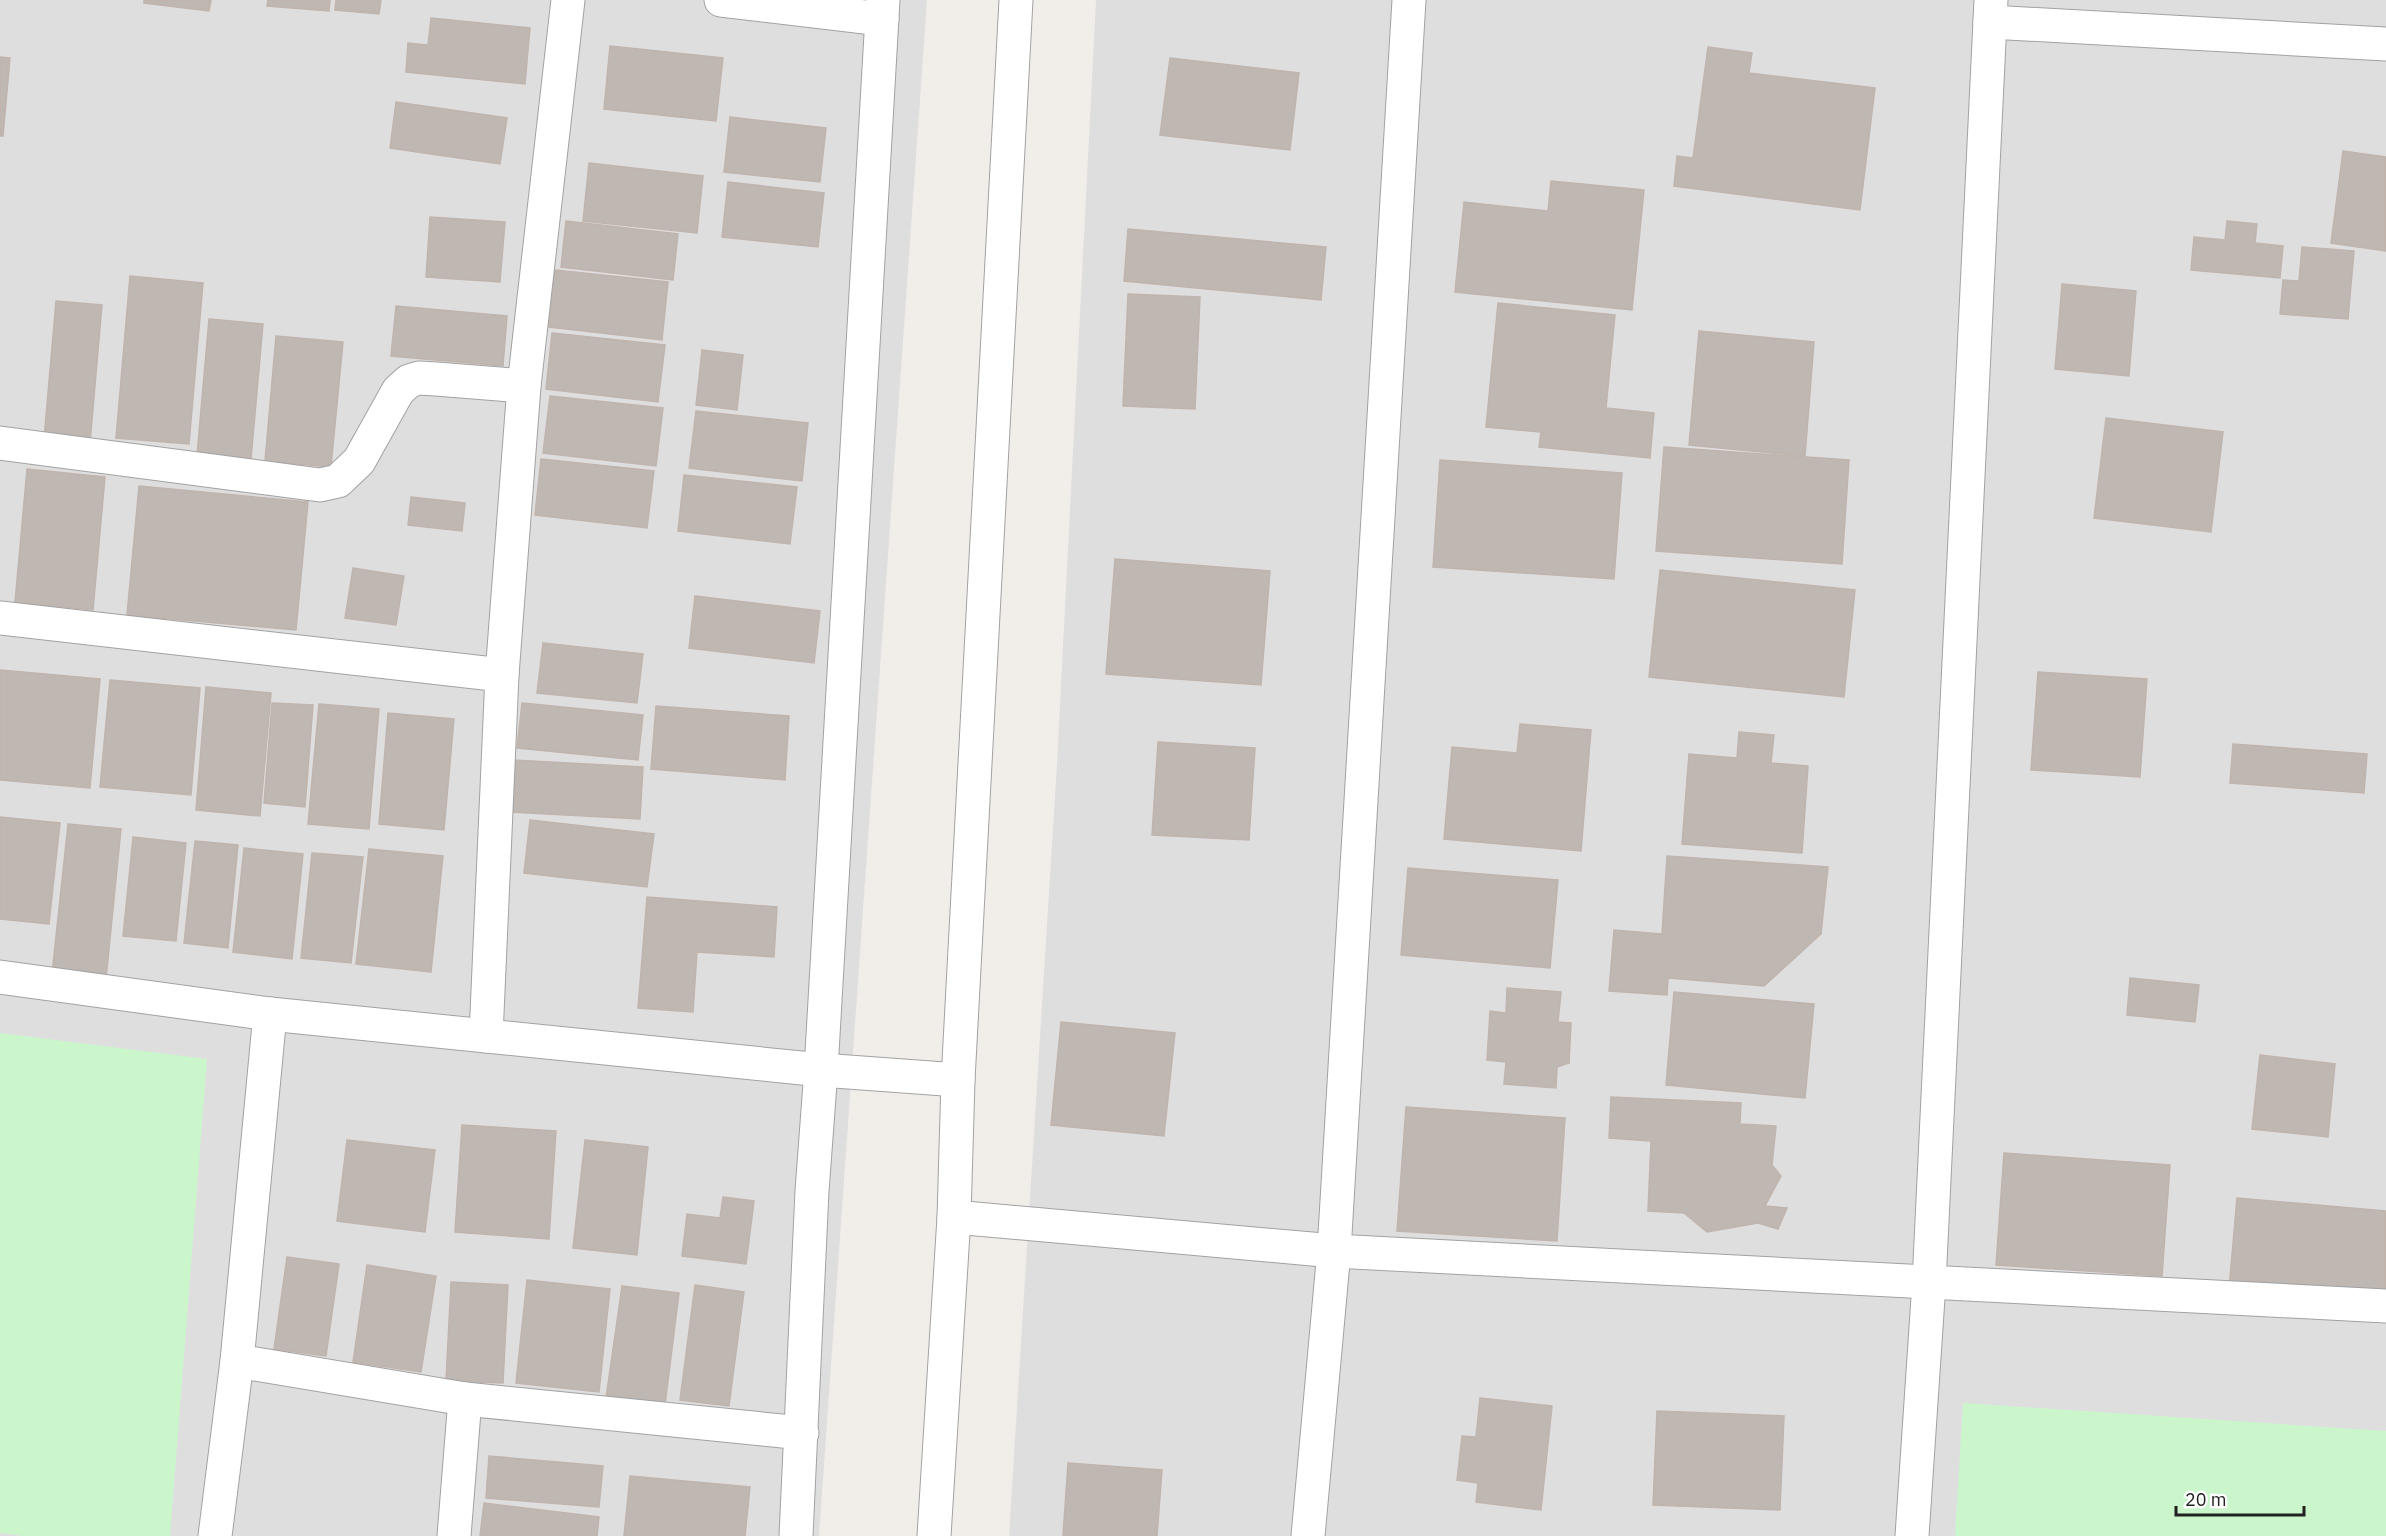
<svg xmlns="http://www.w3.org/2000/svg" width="2386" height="1536" font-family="'IBM Plex Sans',sans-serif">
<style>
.residential{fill:#dfdedf}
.park{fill:#cbf6cc}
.building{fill:#beb7b2;stroke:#c1b4ac;stroke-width:1.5}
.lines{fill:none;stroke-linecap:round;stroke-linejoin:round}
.minor-casing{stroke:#a2a2a2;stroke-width:35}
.minor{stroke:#fff;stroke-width:33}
</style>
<rect width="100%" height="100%" fill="#f1eee9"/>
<!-- residential -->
<g class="residential">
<path d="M0 0H927L819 1536H0Z"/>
<path d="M1096 0H2386V1536H1009L1057 764Z"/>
</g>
<!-- park -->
<g class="park">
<path d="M0 1033 207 1059 170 1536H24L0 1533Z"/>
<path d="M1963 1403 2386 1431V1536H1955Z"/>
</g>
<!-- building -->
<g class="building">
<path d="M144 0H211L209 11 144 3Z"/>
<path d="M268 0H330L329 11 267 6Z"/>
<path d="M336 0H381L379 14 335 10Z"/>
<path d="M431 18 530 28 525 84 406 72 408 43 428 45Z"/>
<path d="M610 46 723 58 716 121 604 109Z"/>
<path d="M1708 47 1752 53 1749 73 1875 88 1860 210 1674 186 1677 156 1693 158Z"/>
<path d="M0 57 10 58 3 136H0Z"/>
<path d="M1170 58 1299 73 1290 150 1160 135Z"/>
<path d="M396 102 507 118 500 164 390 148Z"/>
<path d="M730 117 826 128 820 182 724 172Z"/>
<path d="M2343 151 2386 157V251L2331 243Z"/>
<path d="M589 163 703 176 697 233 583 221Z"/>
<path d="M1551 181 1644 190 1632 310 1455 292 1464 202 1548 211Z"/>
<path d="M728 182 824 193 818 247 722 237Z"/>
<path d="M430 217 505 222 500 282 426 277Z"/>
<path d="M566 221 678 234 673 280 561 267Z"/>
<path d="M2227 221 2257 224 2255 243 2283 246 2280 278 2191 270 2194 237 2225 240Z"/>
<path d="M1128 229 1326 247 1321 300 1124 281Z"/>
<path d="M2302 247 2354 251 2348 319 2280 314 2283 280 2299 281Z"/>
<path d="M555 270 668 282 662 340 549 327Z"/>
<path d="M130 276 203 283 189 444 116 438Z"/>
<path d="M2062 284 2136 291 2129 376 2055 369Z"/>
<path d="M1128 294 1200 297 1195 409 1123 406Z"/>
<path d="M56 301 102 305 90 443 44 439Z"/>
<path d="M1498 303 1615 315 1606 408 1654 413 1650 458 1539 447 1541 432 1486 427Z"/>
<path d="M396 306 507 316 503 366 391 356Z"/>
<path d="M209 319 263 324 251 459 197 455Z"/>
<path d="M1699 331 1814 342 1805 456 1689 445Z"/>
<path d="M552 333 665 345 658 402 546 389Z"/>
<path d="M276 336 343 342 331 467 265 461Z"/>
<path d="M702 350 743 355 737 410 696 405Z"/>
<path d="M550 396 663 408 656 466 543 453Z"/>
<path d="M696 411 808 423 802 481 689 468Z"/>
<path d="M2106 418 2223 432 2211 532 2094 518Z"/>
<path d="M1664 447 1849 460 1842 564 1656 551Z"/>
<path d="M541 459 654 471 647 528 535 515Z"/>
<path d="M1440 460 1622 473 1614 579 1433 567Z"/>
<path d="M27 469 105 477 93 610 15 602Z"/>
<path d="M684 475 797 487 790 544 678 531Z"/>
<path d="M139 486 308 502 296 630 127 615Z"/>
<path d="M411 497 465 503 462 531 408 525Z"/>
<path d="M1115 559 1270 571 1261 685 1106 674Z"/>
<path d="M353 568 404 576 396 625 345 618Z"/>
<path d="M1660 570 1855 590 1844 697 1649 677Z"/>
<path d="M695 596 820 611 814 663 689 648Z"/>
<path d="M543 643 643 654 637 703 537 693Z"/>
<path d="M0 670 100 679 90 788 0 780Z"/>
<path d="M2038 672 2147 679 2140 777 2031 770Z"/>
<path d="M110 680 200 688 191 795 100 787Z"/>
<path d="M206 687 271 693 260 816 196 810Z"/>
<path d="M272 703 313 705 305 807 264 803Z"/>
<path d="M522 703 643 715 638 760 517 748Z"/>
<path d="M319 704 379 709 369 829 308 824Z"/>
<path d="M656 706 789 716 785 780 651 769Z"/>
<path d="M388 713 454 719 444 830 379 824Z"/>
<path d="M1520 724 1591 730 1581 851 1444 839 1452 747 1517 753Z"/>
<path d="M1739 732 1774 735 1771 763 1808 766 1802 853 1682 844 1689 754 1737 758Z"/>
<path d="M1158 742 1255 748 1249 840 1152 835Z"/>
<path d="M2233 744 2367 754 2364 793 2230 783Z"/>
<path d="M513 760 643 767 640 819 510 812Z"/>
<path d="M0 817 60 823 49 924 0 919Z"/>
<path d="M530 820 654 834 647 887 524 873Z"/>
<path d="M68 824 121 829 106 979 52 974Z"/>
<path d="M133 837 186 843 176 941 123 936Z"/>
<path d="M195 841 238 845 228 948 184 943Z"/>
<path d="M244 848 303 854 292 959 233 952Z"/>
<path d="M369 849 443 856 431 972 356 964Z"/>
<path d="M312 853 363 857 351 963 301 958Z"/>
<path d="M1667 856 1828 867 1821 934 1764 986 1668 978 1667 995 1609 991 1614 930 1662 934Z"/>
<path d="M1408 868 1558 880 1550 968 1401 955Z"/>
<path d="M647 897 777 907 774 957 697 952 693 1012 638 1008Z"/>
<path d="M2130 978 2199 985 2195 1022 2127 1015Z"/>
<path d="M1507 988 1561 992 1558 1022 1571 1023 1569 1063 1557 1067 1556 1088 1504 1084 1506 1062 1487 1060 1490 1011 1506 1013Z"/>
<path d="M1674 992 1814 1004 1805 1098 1666 1085Z"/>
<path d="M1061 1022 1175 1033 1164 1136 1051 1125Z"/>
<path d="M2260 1055 2335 1064 2328 1137 2252 1129Z"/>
<path d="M1611 1097 1741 1103 1740 1124 1776 1126 1772 1165 1781 1176 1765 1206 1787 1208 1778 1229 1758 1223 1707 1232 1684 1213 1648 1211 1651 1141 1609 1138Z"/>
<path d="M1406 1107 1565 1118 1557 1241 1397 1231Z"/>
<path d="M462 1125 556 1131 549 1239 455 1232Z"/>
<path d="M347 1140 435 1150 425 1232 337 1221Z"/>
<path d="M585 1140 648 1147 637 1255 573 1248Z"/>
<path d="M2004 1153 2170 1165 2162 1276 1996 1265Z"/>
<path d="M723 1197 754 1201 746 1264 682 1256 687 1214 720 1218Z"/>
<path d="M2237 1198 2386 1211V1304L2229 1289Z"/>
<path d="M287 1257 339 1264 326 1356 274 1349Z"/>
<path d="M367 1265 436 1276 421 1372 353 1362Z"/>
<path d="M527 1280 610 1289 599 1392 516 1383Z"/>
<path d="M451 1282 508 1285 503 1383 446 1381Z"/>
<path d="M695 1285 744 1292 729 1406 680 1400Z"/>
<path d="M622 1286 679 1293 665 1405 606 1398Z"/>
<path d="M1480 1398 1552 1406 1541 1510 1476 1502 1478 1483 1457 1480 1462 1436 1476 1437Z"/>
<path d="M1657 1411 1784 1416 1780 1510 1653 1505Z"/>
<path d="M489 1456 603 1466 599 1507 486 1498Z"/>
<path d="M1068 1463 1162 1470 1157 1536H1063Z"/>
<path d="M630 1476 750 1487 745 1536H624Z"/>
<path d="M484 1503 599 1517 597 1536H480Z"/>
</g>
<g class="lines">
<defs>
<g id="minor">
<path d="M721 0 882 19"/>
<path d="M1990 22 2386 44"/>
<path d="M0 443 320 485 338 481 359 461 398 391 409 381 419 378 436 379 524 386"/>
<path d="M0 618 502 675"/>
<path d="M0 977 270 1014 821 1070 958 1080"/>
<path d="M486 1036 502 675 524 386 568 0"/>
<path d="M954 1217 1334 1251 2386 1306"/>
<path d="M237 1361 465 1399 802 1433"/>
<path d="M215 1536 237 1361 270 1014"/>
<path d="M454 1536 465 1399"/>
<path d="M796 1536 812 1191 821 1070 883 0"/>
<path d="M934 1536 954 1217 958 1080 1016 0"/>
<path d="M1308 1536 1334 1251 1409 0"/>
<path d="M1912 1536 1929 1283 1991 0"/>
</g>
</defs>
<!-- minor casing -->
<use href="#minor" class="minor-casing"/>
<!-- minor -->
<use href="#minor" class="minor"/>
</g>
<!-- scale -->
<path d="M2176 1506v9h128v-9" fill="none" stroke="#212121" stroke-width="3"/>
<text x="2185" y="1506" font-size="18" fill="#212121" stroke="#ffffff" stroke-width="4.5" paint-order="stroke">20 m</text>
</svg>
